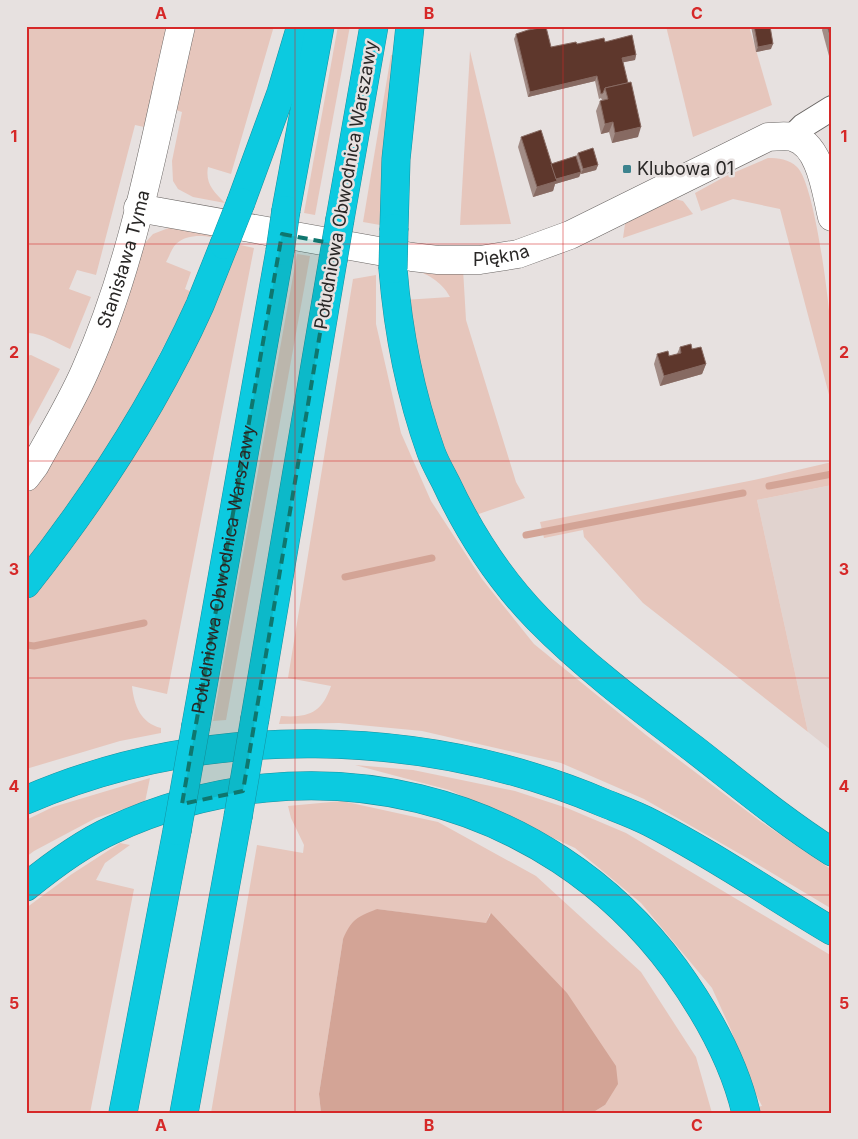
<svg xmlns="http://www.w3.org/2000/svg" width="858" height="1139" font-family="Inter,sans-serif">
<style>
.built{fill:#e1d3cf}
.green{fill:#e6c6bc}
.water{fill:#d3a496}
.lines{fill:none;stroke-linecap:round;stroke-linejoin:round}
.stream{stroke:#d3a496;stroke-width:7}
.minor-casing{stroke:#6a6664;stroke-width:26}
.tertiary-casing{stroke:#6a6664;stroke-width:29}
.motorway-casing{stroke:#16919f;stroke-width:29}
.minor{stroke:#fff;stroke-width:24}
.tertiary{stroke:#fff;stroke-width:28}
.motorway{stroke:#0ccae0;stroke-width:28}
.motorway-bridge-casing{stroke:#16919f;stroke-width:29;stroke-linecap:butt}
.motorway-bridge{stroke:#0ccae0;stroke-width:28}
.wall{fill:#a28c86}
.shaded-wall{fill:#876a62}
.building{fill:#5e372c;stroke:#876a62}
.marked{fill:#0f766e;fill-opacity:0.2;stroke:#0f766e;stroke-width:4;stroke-dasharray:10 6;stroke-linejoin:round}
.grid{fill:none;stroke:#d62828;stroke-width:1;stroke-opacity:0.55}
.poi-dot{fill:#3d838e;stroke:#e7e1e0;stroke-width:2}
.labels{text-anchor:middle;stroke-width:5;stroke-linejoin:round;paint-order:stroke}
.poi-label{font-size:18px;fill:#292726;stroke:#e7e1e0;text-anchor:start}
.street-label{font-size:18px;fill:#292726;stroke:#e7e1e0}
.neatline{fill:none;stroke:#d62828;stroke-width:2}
.grid-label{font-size:16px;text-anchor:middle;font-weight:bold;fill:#d62828}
</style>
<rect width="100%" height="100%" fill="#e7e1e0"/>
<!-- built -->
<path class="built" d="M832 485V751L808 732 757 500Z"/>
<!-- green -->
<g class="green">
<path d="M26 26H168L144 127 135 125 96 275 77 270 69 289 91 297 70 349C57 343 40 332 26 333Z"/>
<path d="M192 26H274L231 174 208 167C205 184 214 192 225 203L193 197 178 189 173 181 172 161 182 112 172 109Z"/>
<path d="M338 26H350L315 215 304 213Z"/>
<path d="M666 26H749L772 105 693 137Z"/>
<path d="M470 51 511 224 460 225Z"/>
<path d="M391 55 398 56 380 225 363 222Z"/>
<path d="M768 158C778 158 789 159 797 167 816 185 832 321 832 351L829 352 832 363V406L780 209 733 199 701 211 695 193 726 176Z"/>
<path d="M670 198 683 201 693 214 623 238 625 224 628 220Z"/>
<path d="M171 227 213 233 211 237C200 235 185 235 176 244 172 248 169 257 166 262L191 272 185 289 192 292 117 436 64 515 26 564V492L51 457 145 243 153 234Z"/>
<path d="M236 244 254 248 167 694 132 686C134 706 141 723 161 728V733L120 741 26 769V603L68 550Z"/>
<path d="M297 254 310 256 226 720 213 721Z"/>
<path d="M409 267 463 269 466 320 516 482 525 498 473 516 423 402 404 300 450 297C441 280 426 274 409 267Z"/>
<path d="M376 275V324L401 433 431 501 482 579 534 644 646 735 760 821 832 870V909L747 858 644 799 561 763 422 731 339 723 279 724 281 716C308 718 322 713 331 686L288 678 353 279Z"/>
<path d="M31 355 60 369 26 432V356Z"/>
<path d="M832 462V485L757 500 808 732 643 603 584 537 583 530 544 538 540 522 754 480Z"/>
<path d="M355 765 413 770 515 791 567 808 626 833 832 956V1113H728L762 1106 749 1081 731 1030 712 988 641 903 575 848 449 790Z"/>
<path d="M150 778 145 802 96 818 34 851 26 857V820L53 807Z"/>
<path d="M342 801 438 822 536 876 641 972 696 1057 712 1113H592L605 1105 490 913 486 924 377 909 343 939 319 1094 321 1113H211L257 845 303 853 304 845 291 818 288 806Z"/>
<path d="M120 843 130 845 105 863 96 880 134 889 90 1113H26V908L72 874Z"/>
</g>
<!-- water -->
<path class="water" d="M377 909 486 923 491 913 567 993 616 1066 618 1084 605 1105 592 1113H321L319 1094 343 939C352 919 357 917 377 909Z"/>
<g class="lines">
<!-- stream -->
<g class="stream">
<path d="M769 486 832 474"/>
<path d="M526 535 743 493"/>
<path d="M345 577 432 558"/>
<path d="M27 645 34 646 144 623"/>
</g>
<defs>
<path id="minor" d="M792 137 803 126 832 108"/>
<g id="tertiary">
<path id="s1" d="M138 208 412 257 438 260H480L518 254 570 235 768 137C775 137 785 135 792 137 821 144 826 193 832 217"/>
<path id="s2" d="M26 477 35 465C52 434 71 403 85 371 134 262 154 142 181 26"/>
</g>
<g id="motorway">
<path d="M241 202 281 93 301 26"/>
<path d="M286 210 320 26"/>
<path d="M340 219 374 26"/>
<path d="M394 228 396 159 410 26"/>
<path d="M393 269C398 331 410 393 431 452 435 463 441 473 446 483 469 532 500 580 538 619 585 667 640 708 694 749 739 784 783 821 832 852"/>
<path d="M26 584C94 498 155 405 200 305 208 285 216 265 224 245"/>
<path d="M255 718 333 260"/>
<path id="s3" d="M196 725 280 251"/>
<path d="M26 800C206 722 425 727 604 803 619 809 636 815 651 823 714 855 771 895 832 931"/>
<path d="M26 887C53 865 81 844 112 830 310 738 545 792 675 969 706 1012 734 1061 746 1113"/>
<path d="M123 1113 177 831"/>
<path d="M184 1113 238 817"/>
</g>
</defs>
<!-- minor casing -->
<use href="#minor" class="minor-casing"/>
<!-- tertiary casing -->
<use href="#tertiary" class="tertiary-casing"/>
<!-- motorway casing -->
<use href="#motorway" class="motorway-casing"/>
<!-- minor -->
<use href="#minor" class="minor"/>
<!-- tertiary -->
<use href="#tertiary" class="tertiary"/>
<!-- motorway -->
<use href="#motorway" class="motorway"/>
<defs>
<g id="motorway-bridge">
<path d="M224 245 241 202"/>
<path d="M280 251 286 210"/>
<path d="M333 260 340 219"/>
<path d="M393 269 394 228"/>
<path d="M238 817 255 718"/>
<path d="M177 831 196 725"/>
</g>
</defs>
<!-- motorway-bridge casing -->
<use href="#motorway-bridge" class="motorway-bridge-casing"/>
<!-- motorway-bridge -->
<use href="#motorway-bridge" class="motorway-bridge"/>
</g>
<!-- wall -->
<g class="wall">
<path d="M751 26H770L771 49 756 52Z"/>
<path d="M823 26H832V55L829 56 822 30Z"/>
<path d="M516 34 551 47 577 44 636 55 635 60 623 62 638 137 612 143 609 132 601 134 596 111 600 101 602 100 601 98 599 99 595 81 528 97 514 39Z"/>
<path d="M521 137 551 164 576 156 578 153 598 165 596 170 581 174V173L579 177 555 184 553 191 533 197 518 147Z"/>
<path d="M680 347 692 349 706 364 702 374 660 386 654 364 657 354 669 356 677 354Z"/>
</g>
<!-- shaded-wall -->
<g class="shaded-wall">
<path d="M773 44 771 49 756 52 758 47Z"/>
<path d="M636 55 635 60 620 63 622 58Z"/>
<path d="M597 76 595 81 528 97 530 92Z"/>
<path d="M613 122 609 132 601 134 605 124Z"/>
<path d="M641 127 638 137 612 143 615 133Z"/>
<path d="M598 165 596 170 581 174 583 169Z"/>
<path d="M581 172 579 177 555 184 553 191 533 197 537 187 553 180Z"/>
<path d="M706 364 702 374 660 386 664 376Z"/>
</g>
<!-- building -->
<g class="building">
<path d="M754 26H770L773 44 758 47Z"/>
<path d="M827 26H832V41Z"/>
<path d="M546 27 551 47 576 42 577 44 604 38 605 42 632 35 636 55 622 58 628 83 605 88 603 93 601 94 597 76 530 92 516 34 528 30Z"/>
<path d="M631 82 641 127 615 133 613 122 605 124 600 101 608 99 605 88Z"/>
<path d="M541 130 557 181 537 187 521 137Z"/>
<path d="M593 148 598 165 583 169 578 153Z"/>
<path d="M576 156 581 172 556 179 551 164Z"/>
<path d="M691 344 692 349 701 347 706 364 664 376 657 354 668 351 669 356 681 353 680 347Z"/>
</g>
<!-- marked area -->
<path class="marked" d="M282 234 335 244 243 791 182 804Z"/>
<!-- grid -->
<path class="grid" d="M295 26V1113M563 26V1113M26 244H832M26 461H832M26 678H832M26 895H832"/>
<!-- markers -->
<rect class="poi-dot" x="622" y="164" width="10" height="10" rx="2.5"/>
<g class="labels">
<!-- poi labels -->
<g class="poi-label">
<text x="637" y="175">Klubowa 01</text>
</g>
<!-- street labels -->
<g class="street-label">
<text transform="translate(346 185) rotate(-80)" y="6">Południowa Obwodnica Warszawy</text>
<text dy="6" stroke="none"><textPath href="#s1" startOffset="368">Piękna</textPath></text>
<text dy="6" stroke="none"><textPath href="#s2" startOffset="240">Stanisława Tyma</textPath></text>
<text dy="6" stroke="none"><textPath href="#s3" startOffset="158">Południowa Obwodnica Warszawy</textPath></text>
</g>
</g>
<!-- border -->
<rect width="858" height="1139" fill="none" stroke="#e7e1e0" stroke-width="55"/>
<rect x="28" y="28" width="802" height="1084" class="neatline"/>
<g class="grid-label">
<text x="161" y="19">A</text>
<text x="429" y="19">B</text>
<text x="697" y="19">C</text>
<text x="14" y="142">1</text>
<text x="844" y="142">1</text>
<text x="14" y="358">2</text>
<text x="844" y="358">2</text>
<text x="14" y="575">3</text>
<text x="844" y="575">3</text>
<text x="14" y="792">4</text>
<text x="844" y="792">4</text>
<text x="14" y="1009">5</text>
<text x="844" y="1009">5</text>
<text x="161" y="1131">A</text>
<text x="429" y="1131">B</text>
<text x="697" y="1131">C</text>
</g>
</svg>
